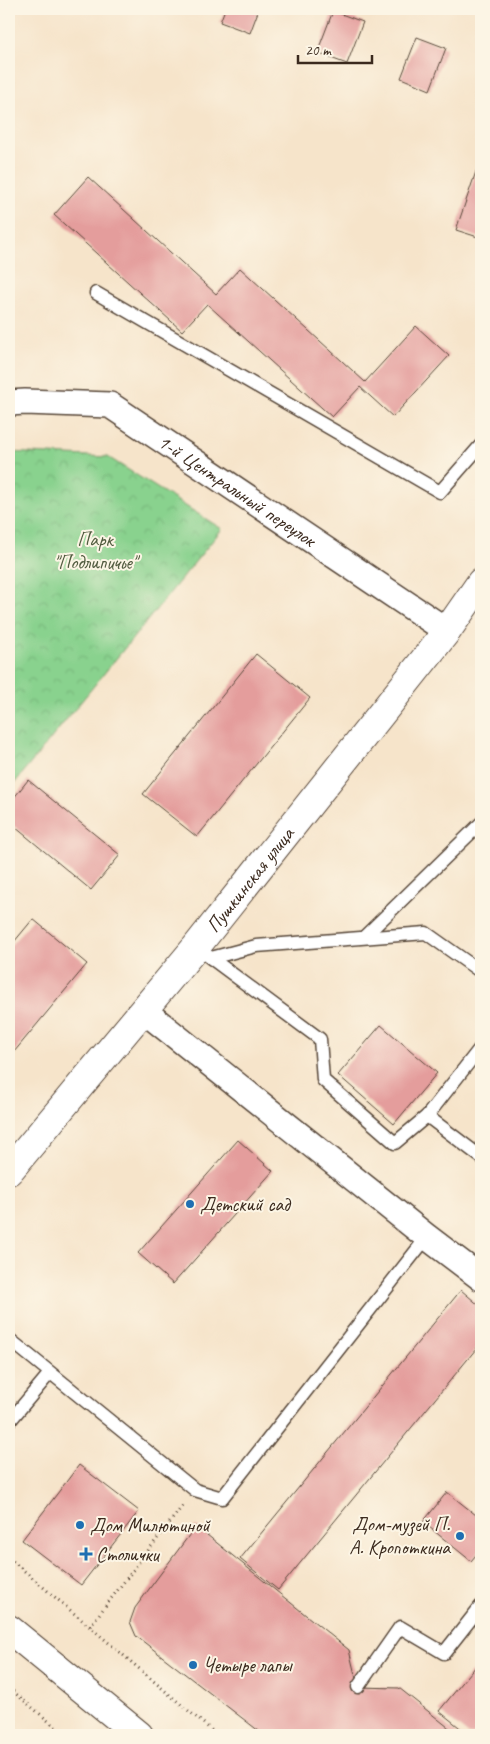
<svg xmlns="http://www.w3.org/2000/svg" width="490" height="1744" font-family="Caveat,sans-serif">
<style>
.park{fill:url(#park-crowns);stroke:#627e56}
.building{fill:#e49d9c}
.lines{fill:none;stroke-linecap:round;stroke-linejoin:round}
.lane-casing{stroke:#574638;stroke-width:15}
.street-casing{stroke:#574638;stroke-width:28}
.secondary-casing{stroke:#574638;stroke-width:30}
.path{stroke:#574638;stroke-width:3;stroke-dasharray:1 4;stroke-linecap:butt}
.lane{stroke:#fff;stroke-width:12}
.street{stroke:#fff;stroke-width:25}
.secondary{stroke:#fff;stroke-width:28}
.poi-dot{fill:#1f6fb2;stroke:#fcf5e5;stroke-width:2}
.labels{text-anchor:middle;stroke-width:4;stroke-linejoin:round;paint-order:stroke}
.street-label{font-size:20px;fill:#3b2a1e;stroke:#fcf5e5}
.park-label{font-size:20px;fill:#525c40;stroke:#fcf5e5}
.poi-label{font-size:20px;fill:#3b2a1e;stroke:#fcf5e5;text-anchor:start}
</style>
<defs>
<pattern id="park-crowns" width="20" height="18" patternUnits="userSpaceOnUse" patternTransform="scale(1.25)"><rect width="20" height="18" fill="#89d28e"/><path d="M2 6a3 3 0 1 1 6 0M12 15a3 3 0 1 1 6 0" fill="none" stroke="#77b47a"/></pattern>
</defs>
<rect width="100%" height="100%" fill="#fcf5e5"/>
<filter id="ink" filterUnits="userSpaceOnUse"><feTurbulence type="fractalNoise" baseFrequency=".02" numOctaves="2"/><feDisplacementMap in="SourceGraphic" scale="10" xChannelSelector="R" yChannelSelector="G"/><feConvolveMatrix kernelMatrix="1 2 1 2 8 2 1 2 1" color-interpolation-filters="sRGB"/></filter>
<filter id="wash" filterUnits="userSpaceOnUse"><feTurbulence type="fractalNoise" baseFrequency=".0096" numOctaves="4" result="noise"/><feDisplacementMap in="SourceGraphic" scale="20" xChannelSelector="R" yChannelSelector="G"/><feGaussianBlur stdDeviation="1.12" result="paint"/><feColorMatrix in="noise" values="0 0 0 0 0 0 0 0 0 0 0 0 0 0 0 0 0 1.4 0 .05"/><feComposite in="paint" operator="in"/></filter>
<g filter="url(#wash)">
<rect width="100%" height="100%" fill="#f6e4ca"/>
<!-- park -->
<path class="park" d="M9 452 108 457 222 529 9 790Z"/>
<g id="blocks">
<!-- building -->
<g class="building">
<path d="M225 9H259L250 33 220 22Z"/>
<path d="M333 11 363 22 347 64 317 53Z"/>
<path d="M417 37 446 48 430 90 401 78Z"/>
<path d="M481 157V238L456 230Z"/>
<path d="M88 177 216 294 240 268 365 382 416 326 449 356 393 417 360 387 332 417 207 304 182 331 54 215Z"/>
<path d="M256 654 310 698 197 837 143 794Z"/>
<path d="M28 780 120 855 91 890 9 822V804Z"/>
<path d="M33 919 87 964 9 1058V948Z"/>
<path d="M381 1025 437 1073 394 1124 338 1075Z"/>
<path d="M238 1140 273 1171 173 1284 138 1253Z"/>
<path d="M461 1290 481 1307V1343L278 1590 240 1559Z"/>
<path d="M79 1465 139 1511 81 1585 22 1540Z"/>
<path d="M447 1492 481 1519V1549L471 1561 423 1522Z"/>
<path d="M196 1526 349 1650 358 1687 399 1688 458 1735H264L136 1636 130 1622 135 1608Z"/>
<path d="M481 1660V1735H469L439 1711Z"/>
</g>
</g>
</g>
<g filter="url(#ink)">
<use href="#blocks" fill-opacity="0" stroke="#574638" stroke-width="1"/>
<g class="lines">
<defs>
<g id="lane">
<path d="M96 293 440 492 481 445"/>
<path d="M364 937 481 823"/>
<path d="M196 947 320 1039 323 1080 395 1143 427 1116 481 1047"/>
<path d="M211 958 256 946 426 933 481 972"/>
<path d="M427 1116 481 1157"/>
<path d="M9 1339 195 1490 222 1498 427 1237"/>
<path d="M9 1422 50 1373"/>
<path d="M358 1687 400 1627 444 1653 481 1606"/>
</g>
<g id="street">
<path id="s1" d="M9 403 25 402 110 405 447 631"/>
<path d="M143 1010 427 1237 481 1278"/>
</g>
<g id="secondary">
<path id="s2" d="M9 1171 196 947 447 631 481 582"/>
<path d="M9 1629 139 1735"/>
</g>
</defs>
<!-- lane casing -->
<use href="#lane" class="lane-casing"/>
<!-- street casing -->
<use href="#street" class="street-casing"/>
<!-- secondary casing -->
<use href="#secondary" class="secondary-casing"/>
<!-- path -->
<g class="path">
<path d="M9 1558 217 1735"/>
<path d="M90 1626 184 1504"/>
<path d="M9 1688 65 1735"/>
</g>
<!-- lane -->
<use href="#lane" class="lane"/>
<!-- street -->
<use href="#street" class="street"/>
<!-- secondary -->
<use href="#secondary" class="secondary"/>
</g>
</g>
<!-- markers -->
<g class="poi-dot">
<circle cx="190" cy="1204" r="5"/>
<circle cx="80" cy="1525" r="5"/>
<circle cx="460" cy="1536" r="5"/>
<path d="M83.5 1546.5h5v5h5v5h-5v5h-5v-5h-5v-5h5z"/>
<circle cx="193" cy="1665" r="5"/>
</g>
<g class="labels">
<!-- street labels -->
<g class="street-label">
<text dy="7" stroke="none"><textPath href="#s1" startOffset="254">1-й Центральный переулок</textPath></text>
<text dy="7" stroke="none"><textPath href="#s2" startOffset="378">Пушкинская улица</textPath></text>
</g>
<!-- park labels -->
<g class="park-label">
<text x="95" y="546">Парк<tspan x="95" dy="23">"Подлипичье"</tspan></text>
</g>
<!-- poi labels -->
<g class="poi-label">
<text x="200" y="1211">Детский сад</text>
<text x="450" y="1531" text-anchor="end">Дом-музей П.<tspan x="450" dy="23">А. Кропоткина</tspan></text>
<text x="90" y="1532">Дом Милютиной</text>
<text x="96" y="1561">Столички</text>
<text x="203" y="1672">Четыре лапы</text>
</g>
</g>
<!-- margin -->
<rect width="490" height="1744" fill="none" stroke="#fcf5e5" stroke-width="30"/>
<!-- scale -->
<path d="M298 55v8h74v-8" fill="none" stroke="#3b2a1e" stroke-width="2.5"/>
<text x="305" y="55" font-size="15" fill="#3b2a1e" stroke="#fcf5e5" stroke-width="4" paint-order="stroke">20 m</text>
</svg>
